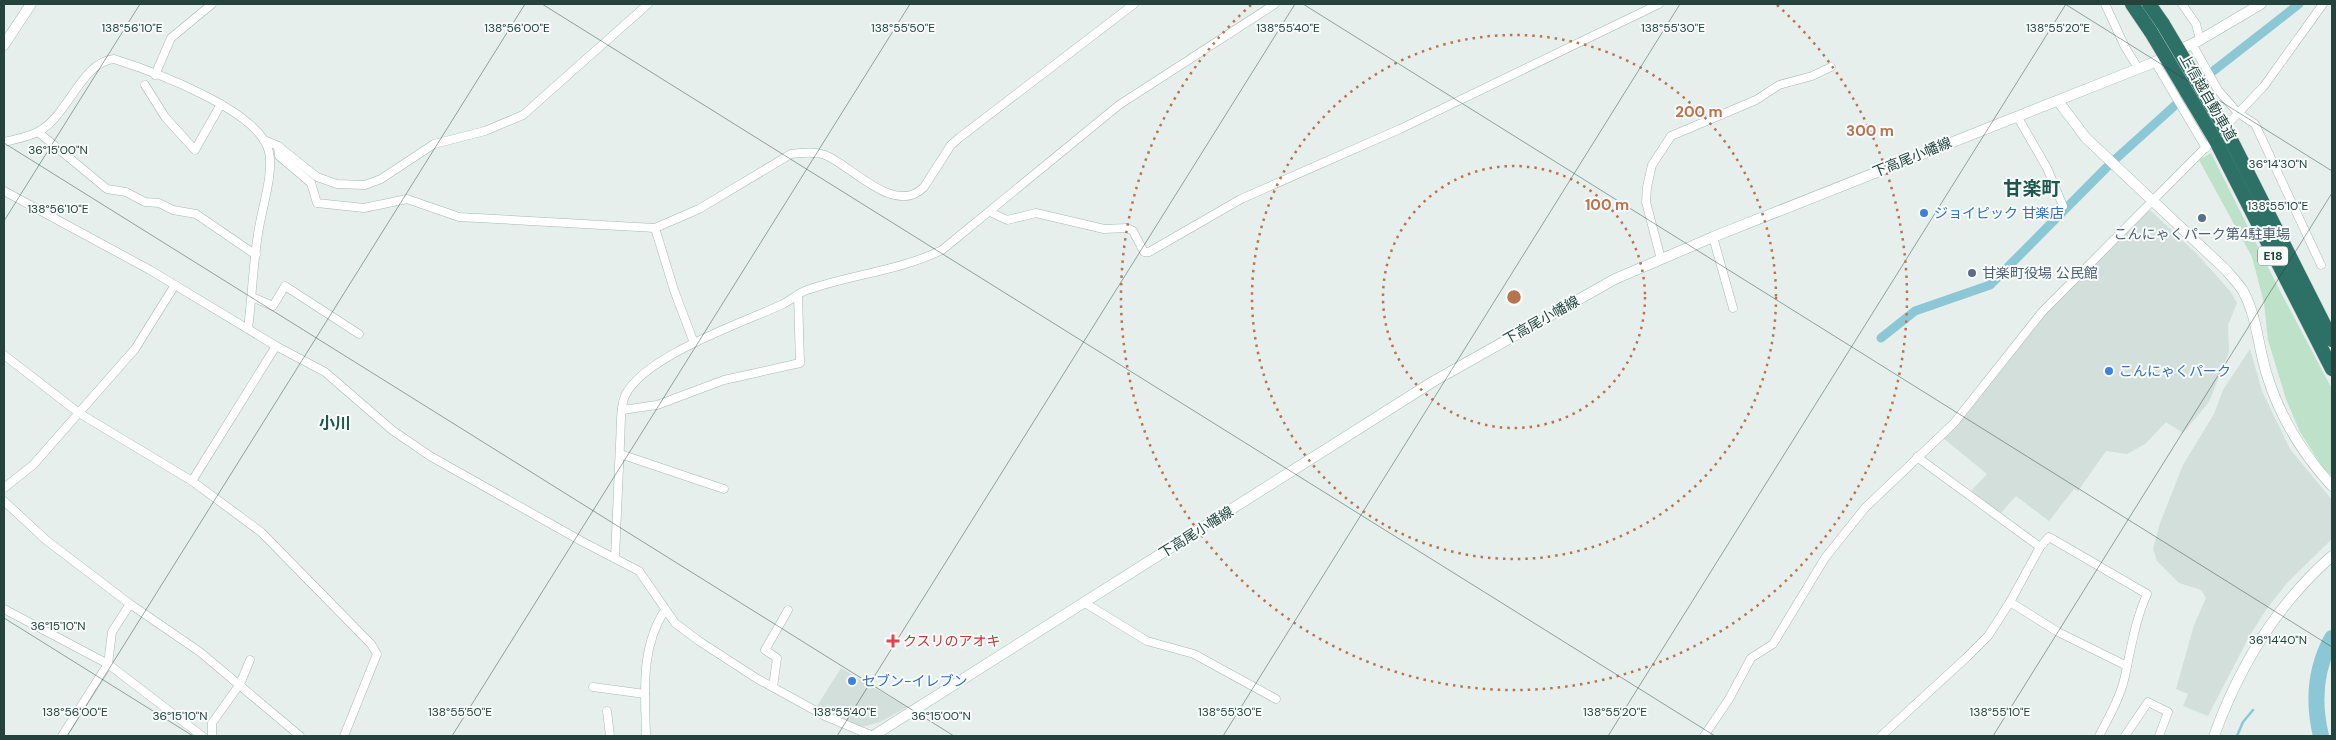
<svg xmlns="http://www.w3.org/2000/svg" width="2336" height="740" font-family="'DM Sans','Noto Sans JP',sans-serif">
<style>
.built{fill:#d3dfda}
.green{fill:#bee1c9}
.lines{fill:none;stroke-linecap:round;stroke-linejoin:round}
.stream{stroke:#8cc7d6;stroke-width:2.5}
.canal{stroke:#8cc7d6;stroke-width:9}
.river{stroke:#8cc7d6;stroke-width:16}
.street-casing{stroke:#a8b8b3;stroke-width:9}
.secondary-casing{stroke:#a3bbb4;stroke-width:11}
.highway-casing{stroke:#c1cac8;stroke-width:15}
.street{stroke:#fff;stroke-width:8}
.secondary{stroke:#fff;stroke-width:10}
.highway{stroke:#2d7166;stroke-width:14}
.highway-bridge-casing{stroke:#c1cac8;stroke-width:15;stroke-linecap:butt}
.highway-bridge{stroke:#2d7166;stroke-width:14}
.ticks{fill:none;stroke:#23433c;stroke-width:1;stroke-opacity:0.45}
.ring{fill:none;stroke:#b87351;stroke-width:2.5;stroke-dasharray:2.5 5}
.shop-dot{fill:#3f7fe0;stroke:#f7fbf9;stroke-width:2}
.service-dot{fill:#5c6f8a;stroke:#f7fbf9;stroke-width:2}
.health-dot{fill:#e0444e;stroke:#f7fbf9;stroke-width:2}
.labels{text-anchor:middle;stroke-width:4;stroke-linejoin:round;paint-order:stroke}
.shield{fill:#f7fbf9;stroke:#637a75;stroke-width:1}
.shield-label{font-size:12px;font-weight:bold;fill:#23433c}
.street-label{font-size:14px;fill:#23433c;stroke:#f7fbf9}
.shop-label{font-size:14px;fill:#366cbe;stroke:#f7fbf9;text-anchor:start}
.service-label{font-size:14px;fill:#4e5e75;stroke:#f7fbf9}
.health-label{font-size:14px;fill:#be3a42;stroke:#f7fbf9;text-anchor:start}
.quarter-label{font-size:16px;font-weight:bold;fill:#1d564b;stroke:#f7fbf9}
.district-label{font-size:19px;font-weight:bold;fill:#1d564b;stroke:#f7fbf9}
.ticks-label{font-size:12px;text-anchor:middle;fill:#23433c;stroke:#f7fbf9;stroke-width:4;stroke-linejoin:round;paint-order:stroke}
.centre{fill:#b87351;stroke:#f7fbf9;stroke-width:2.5}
.ring-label{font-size:15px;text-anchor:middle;font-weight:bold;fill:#b87351;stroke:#f7fbf9;stroke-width:4;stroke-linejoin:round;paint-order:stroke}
</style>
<rect width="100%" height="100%" fill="#e6efeb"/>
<!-- built -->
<g class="built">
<path d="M2146 211H2151L2197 254 2230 291 2237 303 2228 325 2229 352 2209 402 2183 433 2166 422 2145 444 2127 454 2106 451 2078 491 2074 489 2049 521 2016 496 2000 514 1969 493 1987 474 1943 438 2041 317Z"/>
<path d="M2250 349 2262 391 2290 449 2332 500V539L2287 583 2268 607 2250 635 2208 716 2183 706 2188 694 2176 689 2194 625 2206 598 2201 590 2179 583 2157 561 2153 549 2160 523 2183 465 2214 414 2223 390Z"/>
<path d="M841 668 907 707 880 722 862 727 817 706Z"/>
</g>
<!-- green -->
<path class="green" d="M2211 153 2278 287 2332 389V476L2323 468 2300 432 2286 399 2268 340 2264 303 2252 257 2199 160Z"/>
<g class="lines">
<!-- stream -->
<path class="stream" d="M2237 736 2243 722 2253 710"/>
<!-- canal -->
<path class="canal" d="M1881 338 1915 311 1990 285 2109 165 2212 72 2299 4"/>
<!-- river -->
<path class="river" d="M2321 736C2313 703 2315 669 2332 638"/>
<defs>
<g id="street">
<path d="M2105 4 2125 47 2138 68"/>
<path d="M2182 4 2196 24 2200 40"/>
<path d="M2192 44 2218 90 2238 113 2255 124 2321 265"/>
<path d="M2155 62 2206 148"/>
<path d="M155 75 171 38 212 4"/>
<path d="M145 85 165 117 195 150 221 104"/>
<path d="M2017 116 2047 168 2063 206"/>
<path d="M2223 129 2264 86 2323 4"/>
<path d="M38 132 107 189 126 192 145 202 159 203 173 210 196 214 256 255"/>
<path d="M264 140 278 146 317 177 337 184 365 185 381 179 434 144 485 131 523 115 648 4"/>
<path d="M4 142C15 139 31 137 41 130 68 114 83 61 114 59 152 71 260 110 269 152 274 174 261 211 258 234 253 265 252 297 248 329"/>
<path d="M278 146 279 156 311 183 317 203 364 208 407 199 459 217 655 228 699 209 791 154C802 153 814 151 825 155 851 165 895 217 924 187L951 145 959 138 1134 4"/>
<path d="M4 191 150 270 276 346 325 372 392 430 430 456 583 542 639 571 675 623 699 641 756 678 825 716 873 736"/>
<path d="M990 212 1007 220 1036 213 1104 229 1127 228 1133 231 1144 252H1149L1241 199 1400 129 1659 4"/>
<path d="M655 228 674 290 694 343"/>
<path d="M1713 237 1733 308"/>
<path d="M1661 259 1646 202 1647 187 1652 165 1671 136 1756 100 1779 85 1812 76 1831 67"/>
<path d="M252 297 273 306 285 286 359 334"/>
<path d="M4 355 79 413 192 481 261 532 371 644 377 654 344 736"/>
<path d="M622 410 657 405 724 380 800 363 798 295"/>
<path d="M620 454 724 489"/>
<path d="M1917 457 2040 547"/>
<path d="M192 481 276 346"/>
<path d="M4 488 33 465 135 349 175 285"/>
<path d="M4 501 46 540 130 604 200 652 300 736"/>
<path d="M615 558C617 520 618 482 620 444 621 430 620 415 623 402 632 360 744 322 781 305 790 301 798 293 807 290 852 274 899 271 942 250L1119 105 1275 4"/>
<path d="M2010 602 2058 632 2127 666"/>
<path d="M1085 603 1147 641 1194 654 1276 699"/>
<path d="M4 609 108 664 202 736"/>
<path d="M593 687 645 694"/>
<path d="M773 687 777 658 765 650 788 610"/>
<path d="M607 711 610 736"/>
<path d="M62 736 108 664 112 632 130 604"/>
<path d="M212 736V723L240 684 250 660"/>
<path d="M646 736C645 693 640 648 665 610"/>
<path d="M1704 736 1729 699 1751 658 1773 644 1825 558 1865 508 1954 423 2042 312 2215 138"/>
<path d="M1881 736 1967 657 1988 636 2010 602 2040 547 2049 537 2147 594C2135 621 2131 648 2125 676 2120 698 2109 717 2099 736"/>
<path d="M2125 736 2148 702 2168 712 2159 736"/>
</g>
<g id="secondary">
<path d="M4 45 31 4"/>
<path d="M2058 101 2086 138 2226 270C2231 276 2238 283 2243 291 2257 316 2258 347 2267 375 2280 418 2302 453 2332 486"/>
<path d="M873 736 1434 381 1615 279 1713 237 2155 62 2200 40 2261 4"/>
<path d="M2214 736C2239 667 2277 604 2332 556"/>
</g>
<g id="highway">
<path d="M2132 4 2151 32"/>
<path d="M2149 4 2163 24"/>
<path d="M2227 132 2332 340"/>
<path d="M2216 141 2332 369"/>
</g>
</defs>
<!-- street casing -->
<use href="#street" class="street-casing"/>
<!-- secondary casing -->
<use href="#secondary" class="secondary-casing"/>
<!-- highway casing -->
<use href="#highway" class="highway-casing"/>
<!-- street -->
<use href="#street" class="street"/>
<!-- secondary -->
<use href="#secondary" class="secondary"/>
<!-- highway -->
<use href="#highway" class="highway"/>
<defs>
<g id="highway-bridge">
<path d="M2163 24 2227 132"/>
<path d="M2151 32 2216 141"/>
</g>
</defs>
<!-- highway-bridge casing -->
<use href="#highway-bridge" class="highway-bridge-casing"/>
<!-- highway-bridge -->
<use href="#highway-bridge" class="highway-bridge"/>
</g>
<!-- ticks -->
<path class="ticks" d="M542 4 1715 736M1303 4 2332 647M2065 4 2332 171M4 143 954 736M4 221 140 4M4 618 193 736M67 736 525 4M452 736 910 4M837 736 1295 4M1223 736 1680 4M1608 736 2066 4M1993 736 2332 193"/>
<!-- distance rings -->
<g class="ring">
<circle cx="1514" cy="297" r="131"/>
<circle cx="1514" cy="297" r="262"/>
<path d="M1777 5A393 393 0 1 1 1251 5"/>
</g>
<!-- markers -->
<g class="shop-dot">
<circle cx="1924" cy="213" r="5"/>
<circle cx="2109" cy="371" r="5"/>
<circle cx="852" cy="681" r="5"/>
</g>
<g class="service-dot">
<circle cx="2202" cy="218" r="5"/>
<circle cx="1972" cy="273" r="5"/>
</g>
<path class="health-dot" d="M890.5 633.5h5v5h5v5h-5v5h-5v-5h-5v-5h5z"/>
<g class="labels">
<!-- shield labels -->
<rect class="shield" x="2258" y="246.5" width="30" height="19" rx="4"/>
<g class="shield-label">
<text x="2273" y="260">E18</text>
</g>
<!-- street labels -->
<g class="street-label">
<text transform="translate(2208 97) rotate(60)" y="5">上信越自動車道</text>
<text transform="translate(1912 157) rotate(-22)" y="5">下高尾小幡線</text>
<text transform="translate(1541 320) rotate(-29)" y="5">下高尾小幡線</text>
<text transform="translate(1196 532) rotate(-32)" y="5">下高尾小幡線</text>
</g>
<!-- shop labels -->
<g class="shop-label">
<text x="1934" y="218">ジョイピック 甘楽店</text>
<text x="2119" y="376">こんにゃくパーク</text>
<text x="862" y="686">セブン-イレブン</text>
</g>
<!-- service labels -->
<g class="service-label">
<text x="2202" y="239">こんにゃくパーク第4駐車場</text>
<text x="1982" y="278" text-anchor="start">甘楽町役場 公民館</text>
</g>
<!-- health labels -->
<g class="health-label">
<text x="903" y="646">クスリのアオキ</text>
</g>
<!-- quarter labels -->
<g class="quarter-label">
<text x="335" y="429">小川</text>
</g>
<!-- district labels -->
<g class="district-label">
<text x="2032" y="195">甘楽町</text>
</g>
</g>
<g class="ticks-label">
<text x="132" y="32">138°56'10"E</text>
<text x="517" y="32">138°56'00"E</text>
<text x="903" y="32">138°55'50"E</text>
<text x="1288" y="32">138°55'40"E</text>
<text x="1673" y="32">138°55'30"E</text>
<text x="2058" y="32">138°55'20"E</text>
<text x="58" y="154">36°15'00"N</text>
<text x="2278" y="168">36°14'30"N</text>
<text x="2278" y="210">138°55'10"E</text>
<text x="58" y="213">138°56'10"E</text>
<text x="58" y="630">36°15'10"N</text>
<text x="2278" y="644">36°14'40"N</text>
<text x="75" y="716">138°56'00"E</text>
<text x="460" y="716">138°55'50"E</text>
<text x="845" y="716">138°55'40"E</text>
<text x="1230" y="716">138°55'30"E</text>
<text x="1615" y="716">138°55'20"E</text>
<text x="2000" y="716">138°55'10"E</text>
<text x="180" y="720">36°15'10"N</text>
<text x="941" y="720">36°15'00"N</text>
</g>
<circle cx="1514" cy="297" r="8" class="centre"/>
<g class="ring-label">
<text x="1699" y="117">200 m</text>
<text x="1870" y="136">300 m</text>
<text x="1607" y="210">100 m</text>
</g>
<!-- border -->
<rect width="2336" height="740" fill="none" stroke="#23433c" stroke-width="10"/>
</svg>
